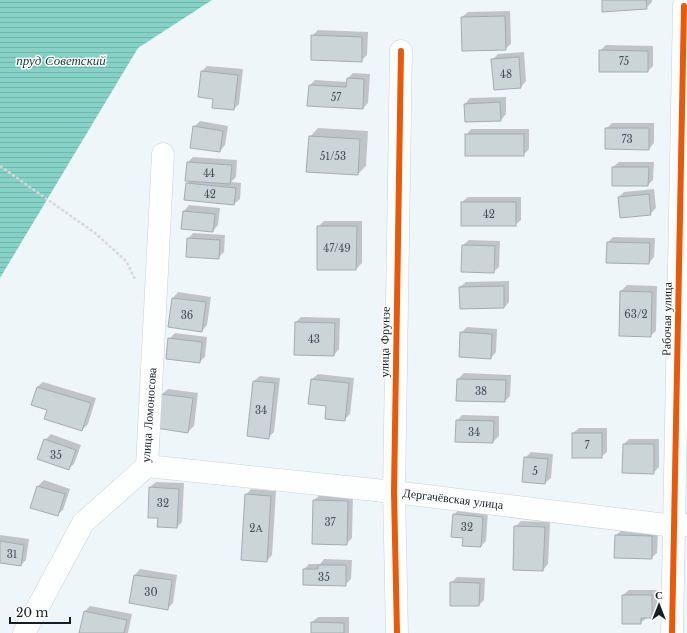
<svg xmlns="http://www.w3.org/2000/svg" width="687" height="633" font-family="'Libre Baskerville',serif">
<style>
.water{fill:url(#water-rules)}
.shadow{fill:#0003}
.building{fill:#cbd5d8;stroke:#a3adb0}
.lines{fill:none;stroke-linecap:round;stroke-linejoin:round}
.minor-casing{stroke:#c9d2d7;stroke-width:23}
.path{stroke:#d6d8da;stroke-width:2.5;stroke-dasharray:3 2;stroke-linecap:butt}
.minor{stroke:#fdfefe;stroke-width:22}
.cycleway-casing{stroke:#fff;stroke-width:8}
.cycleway{stroke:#e8590c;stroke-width:6}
.labels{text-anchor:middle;stroke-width:3;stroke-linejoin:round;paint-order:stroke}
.number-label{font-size:10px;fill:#424c52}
.street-label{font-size:12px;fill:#141f25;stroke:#fff}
.water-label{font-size:13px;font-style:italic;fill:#0c3d35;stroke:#fff}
</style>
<defs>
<pattern id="water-rules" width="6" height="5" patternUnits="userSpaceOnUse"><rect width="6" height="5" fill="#87d2c6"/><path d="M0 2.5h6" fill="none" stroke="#74b4aa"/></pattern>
</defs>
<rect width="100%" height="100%" fill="#eff6fa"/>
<!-- water -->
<path class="water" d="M0 0H212L138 48 0 278Z"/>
<!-- shadow -->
<g class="shadow">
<path d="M603 0H652V2L646 8Z"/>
<path d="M510 11 511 44 505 49 462 17 468 12Z"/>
<path d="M318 30 368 32 367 55 361 61 312 36Z"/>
<path d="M606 45 653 46V66L648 71 600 51Z"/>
<path d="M524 52 526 81 521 87 492 60 498 54Z"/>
<path d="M207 66 243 69 239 104 234 109 214 98 202 71Z"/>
<path d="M353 73 370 74 368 103 363 108 310 85 315 80 348 82V78Z"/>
<path d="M506 97V114L501 120 465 104 470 98Z"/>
<path d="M200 121 228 126 225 145 220 151 194 127Z"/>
<path d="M612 123H654V143L649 149 606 129Z"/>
<path d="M318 128 368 131 366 166 358 174 310 137Z"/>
<path d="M471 129H529V149L523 155 466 135Z"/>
<path d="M193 157 237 160 236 177 231 182 241 183 240 199 234 204 187 184 191 180 188 162Z"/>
<path d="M619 162H654L653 180 648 185 613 167Z"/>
<path d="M654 189 656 208 650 214 619 197 624 192Z"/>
<path d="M468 197H521V220L515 225 462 202Z"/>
<path d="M189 205 220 208 218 225 213 231 182 228 184 211Z"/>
<path d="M324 221H362V263L356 269 318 227Z"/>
<path d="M193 233 225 235 224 252 218 258 188 239Z"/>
<path d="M613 237 655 238 654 257 649 263 608 242Z"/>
<path d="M469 240 500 241 499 267 493 272 463 245Z"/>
<path d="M509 281V302L504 308 460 287 466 282Z"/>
<path d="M627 285 657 286 656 331 650 336 620 335 621 291Z"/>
<path d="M178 292 211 297 207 325 202 331 169 326 173 298Z"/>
<path d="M301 317 340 318 339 349 334 355 296 322Z"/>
<path d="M467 327 497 329 496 352 491 358 461 333Z"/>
<path d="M175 333 207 337 205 357 199 362 169 339Z"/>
<path d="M464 373 511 375 510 396 505 401 457 400 458 379Z"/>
<path d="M318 374 354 378 350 414 344 420 328 406 312 379Z"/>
<path d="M260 376 280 378 274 432 268 438 254 381Z"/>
<path d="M43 382 96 398 88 424 82 430 48 410 32 405 37 387Z"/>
<path d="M168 389 198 393 194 426 188 432 162 394Z"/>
<path d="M462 415 499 416V436L493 442 457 421Z"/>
<path d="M579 428H607V452L601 457 573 433Z"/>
<path d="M51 434 81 445 74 464 68 469 45 440Z"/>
<path d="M629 439H659V467L653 473 624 444Z"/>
<path d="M531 452 553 454 551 478 545 483 525 458Z"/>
<path d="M44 480 70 489 63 510 57 515 32 507 38 486Z"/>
<path d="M156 482 184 483 182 522 177 527 159 517 150 487Z"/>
<path d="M251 489 276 491 272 555 267 561 246 495Z"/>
<path d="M320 495 353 496 352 538 346 544 314 500Z"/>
<path d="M459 509 488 511 486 541 481 546 464 537 454 515Z"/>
<path d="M521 521 550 522 548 564 543 570 515 527Z"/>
<path d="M622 530 658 531 657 553 651 558 616 535Z"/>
<path d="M0 535 29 539 26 560 21 565 0 562Z"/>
<path d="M324 559 352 560 351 579 345 585 304 569 309 564H320Z"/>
<path d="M140 569 177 575 173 603 167 609 130 603 135 575Z"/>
<path d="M457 577 485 578 484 600 479 605 451 583Z"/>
<path d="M629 590H657V611L640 623 623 595Z"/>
<path d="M90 606 132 614 128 633H80L85 611Z"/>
<path d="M318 617H349V633H312V622Z"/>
</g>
<!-- building -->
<g class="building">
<path d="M602 0H646L647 9 602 12Z"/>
<path d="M505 16 506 50 462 51 461 17Z"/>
<path d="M311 35 362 37V62L311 60Z"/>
<path d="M599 50 648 51V72H599Z"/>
<path d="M519 57 521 88 494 90 491 59Z"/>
<path d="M201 71 238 75 234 110 212 108 213 99 198 97Z"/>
<path d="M347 78 364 79 363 109 307 106 309 85 346 87Z"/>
<path d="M500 102 501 121 465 122 464 104Z"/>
<path d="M193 126 223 131 220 152 190 148Z"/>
<path d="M605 128H649V150L605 149Z"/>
<rect x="465" y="134" width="59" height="22"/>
<path d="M309 136 360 139 358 175 306 172Z"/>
<path d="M187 162 232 165 230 184 185 181Z"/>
<path d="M612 167H649L648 186H612Z"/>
<path d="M186 183 236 188 234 205 184 200Z"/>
<path d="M649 194 651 215 620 218 618 197Z"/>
<rect x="461" y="202" width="55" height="24"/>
<path d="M183 211 215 214 213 232 181 229Z"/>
<path d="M317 226H357L356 270H317Z"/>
<path d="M187 238 220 240 219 259 186 257Z"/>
<path d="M607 242 650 243 649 264 606 263Z"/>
<path d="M462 245 495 246 494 273 461 272Z"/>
<path d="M504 286V308L460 309 459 287Z"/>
<path d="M620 291 652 292 651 337 619 336Z"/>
<path d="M172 298 206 302 202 332 168 327Z"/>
<path d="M295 322 335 323 334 356 294 355Z"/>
<path d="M460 332 492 334 491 359 459 357Z"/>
<path d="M168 338 202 342 200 363 166 359Z"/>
<path d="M311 379 349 383 345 421 325 419 326 406 308 404Z"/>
<path d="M457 379 506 380 505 402 456 401Z"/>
<path d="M253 381 275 383 269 439 247 436Z"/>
<path d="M37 387 91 403 82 431 44 419 47 410 31 405Z"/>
<path d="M161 394 193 398 188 433 156 428Z"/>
<path d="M456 420 494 421 493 443 455 442Z"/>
<rect x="572" y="433" width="30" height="25"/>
<path d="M44 439 76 450 69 470 37 459Z"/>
<path d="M623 444H654V474L622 473Z"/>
<path d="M524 457 548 459 545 484 522 482Z"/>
<path d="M37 486 65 494 58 516 30 508Z"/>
<path d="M149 487 179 489 177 528 157 527 158 518H148Z"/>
<path d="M245 494 271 496 267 562 241 560Z"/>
<path d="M313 500 348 501 347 545 312 544Z"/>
<path d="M453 514 483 517 481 547 462 546 463 538 451 537Z"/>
<path d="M514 526 545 527 543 571 513 570Z"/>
<path d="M615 535 652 536V559L614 558Z"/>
<path d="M0 541 24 545 21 566 0 563Z"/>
<path d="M318 565H346V586L303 585V569H318Z"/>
<path d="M134 575 172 580 168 610 129 603Z"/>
<path d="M450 582 480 583 479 606H450Z"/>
<path d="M622 595H652V618H641V624H622Z"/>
<path d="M84 611 127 620 124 633H79Z"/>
<path d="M311 622 344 623V633H311Z"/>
</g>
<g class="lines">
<defs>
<g id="minor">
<path d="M147 466 394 492 675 526 687 525"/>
<path d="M24 633 83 523 147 466 163 154"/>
<path d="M397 633 394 492 401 51"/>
<path d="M672 633 684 6"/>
</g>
</defs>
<!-- minor casing -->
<use href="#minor" class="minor-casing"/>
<!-- path -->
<path class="path" d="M0 166 95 233 126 261 135 279"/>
<!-- minor -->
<use href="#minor" class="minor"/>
<defs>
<g id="cycleway">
<path d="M397 633 394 492 401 51"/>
<path d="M672 633 684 6"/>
</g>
</defs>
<!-- cycleway casing -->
<use href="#cycleway" class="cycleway-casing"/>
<!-- cycleway -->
<use href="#cycleway" class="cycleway"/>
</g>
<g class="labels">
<!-- number labels -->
<g class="number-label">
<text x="624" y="65">75</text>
<text x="506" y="78">48</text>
<text x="336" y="101">57</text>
<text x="627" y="143">73</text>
<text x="333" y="160">51/53</text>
<text x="209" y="177">44</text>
<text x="210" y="198">42</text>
<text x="489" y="218">42</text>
<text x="337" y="252">47/49</text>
<text x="636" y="318">63/2</text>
<text x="187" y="319">36</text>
<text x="314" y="343">43</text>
<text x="481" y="395">38</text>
<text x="261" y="414">34</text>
<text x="474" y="436">34</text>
<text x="587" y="449">7</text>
<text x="56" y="459">35</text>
<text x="535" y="475">5</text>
<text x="163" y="507">32</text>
<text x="330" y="526">37</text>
<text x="467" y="531">32</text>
<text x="256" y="532">2А</text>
<text x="12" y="558">31</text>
<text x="324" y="581">35</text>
<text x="151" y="596">30</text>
</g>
<!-- street labels -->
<g class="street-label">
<text transform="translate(667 319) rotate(-89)" y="4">Рабочая улица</text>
<text transform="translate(385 342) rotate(-89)" y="4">улица Фрунзе</text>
<text transform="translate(149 415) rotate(-86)" y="4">улица Ломоносова</text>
<text transform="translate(453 499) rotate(7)" y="4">Дергачёвская улица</text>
</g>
<!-- water labels -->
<g class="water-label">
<text x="61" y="65">пруд Советский</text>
</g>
</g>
<!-- north arrow -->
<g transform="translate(659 605)" stroke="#ffffff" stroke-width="3" paint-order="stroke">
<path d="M0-3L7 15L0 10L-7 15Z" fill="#141f25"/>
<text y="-6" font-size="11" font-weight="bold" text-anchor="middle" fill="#141f25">С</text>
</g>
<!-- scale -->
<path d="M10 617v6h60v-6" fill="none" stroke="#141f25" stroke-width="2"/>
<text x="16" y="617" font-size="12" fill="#141f25" stroke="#ffffff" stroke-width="3" paint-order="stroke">20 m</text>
</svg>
